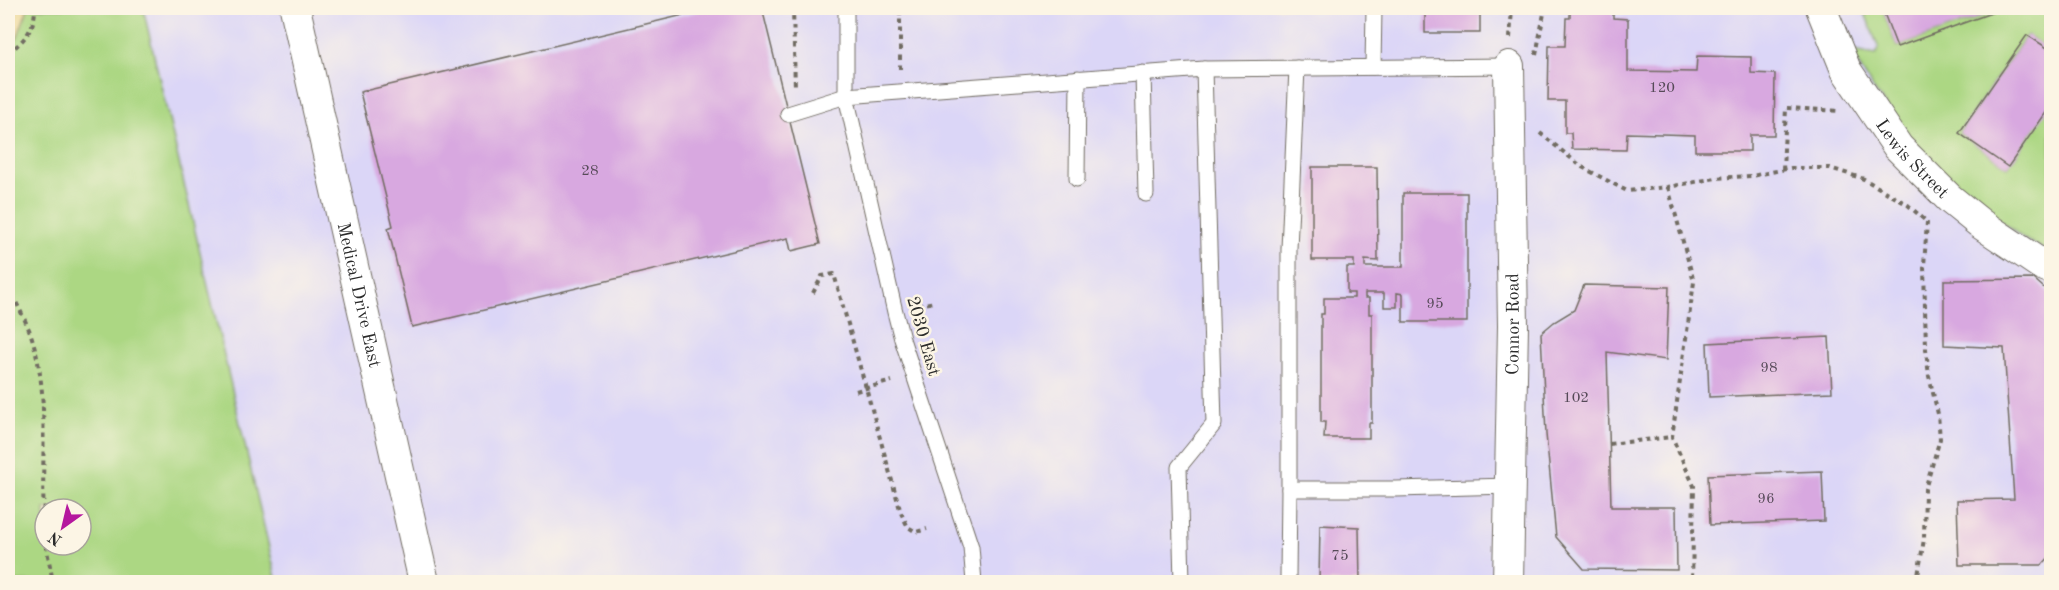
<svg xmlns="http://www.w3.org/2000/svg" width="2059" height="590" font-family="'Old Standard TT',serif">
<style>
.built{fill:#dbd6f7}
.green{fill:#acd783;stroke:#6c8157;stroke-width:1.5;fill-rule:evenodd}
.sand{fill:#eeda9e;stroke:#8c8264;stroke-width:1.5}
.building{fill:#d8a8e0}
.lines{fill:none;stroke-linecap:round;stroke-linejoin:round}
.lane-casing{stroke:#716c62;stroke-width:17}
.street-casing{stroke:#716c62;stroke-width:32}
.path{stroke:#716c62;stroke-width:4;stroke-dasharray:4.5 4.5;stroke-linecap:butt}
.lane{stroke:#fff;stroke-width:15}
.street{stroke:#fff;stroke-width:30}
.labels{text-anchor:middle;stroke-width:5;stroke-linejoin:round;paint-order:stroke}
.number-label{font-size:15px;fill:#564a58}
.street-label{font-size:18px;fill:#2b2b2b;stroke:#fcf5e5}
</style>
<rect width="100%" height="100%" fill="#fcf5e5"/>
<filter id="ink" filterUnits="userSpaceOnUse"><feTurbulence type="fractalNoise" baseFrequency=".0167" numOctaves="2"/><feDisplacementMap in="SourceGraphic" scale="12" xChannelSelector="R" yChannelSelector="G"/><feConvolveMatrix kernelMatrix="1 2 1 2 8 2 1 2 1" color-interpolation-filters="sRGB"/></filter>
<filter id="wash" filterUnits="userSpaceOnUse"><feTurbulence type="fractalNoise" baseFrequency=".008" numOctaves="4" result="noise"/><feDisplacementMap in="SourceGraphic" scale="24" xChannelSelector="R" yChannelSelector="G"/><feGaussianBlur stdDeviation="1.35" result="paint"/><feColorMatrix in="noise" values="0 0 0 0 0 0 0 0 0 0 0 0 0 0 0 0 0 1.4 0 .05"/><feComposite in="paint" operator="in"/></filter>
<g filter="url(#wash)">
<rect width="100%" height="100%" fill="#f2e5c9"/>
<!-- built -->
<path class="built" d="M143 8H2051V582H277Z"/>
<!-- green -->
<g class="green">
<path d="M26 8H143L277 582H8V42L17 38 27 11ZM45 509H81V545H45Z"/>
<path d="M1863 8H1882L1897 47 2005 8H2051V51L2027 35 1959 133 2008 167 2051 104V253L2024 239 1931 165 1874 90 1853 56 1854 51 1876 55 1879 49Z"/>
</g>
<!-- sand -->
<path class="sand" d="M8 8H26L27 11 17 38 8 42Z"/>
<g id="blocks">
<!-- building -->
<g class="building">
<path d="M713 8H762L820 244 791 251 788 238 412 327 388 228 393 226 360 92Z"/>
<rect x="1425" y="8" width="55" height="25"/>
<path d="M1570 8H1613V18L1628 19V71L1696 72 1697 56 1751 57V73L1775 74 1774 135H1750V151H1695V135L1627 133 1626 150 1572 149 1571 133H1565V101H1548L1549 46H1565L1566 18H1570Z"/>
<path d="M1882 8H2005L1897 47Z"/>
<path d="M2027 35 2052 51V104L2008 167 1959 133Z"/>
<path d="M1312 167H1377L1378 261 1365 260V267H1403V193H1467V322H1403V294L1397 293V307H1384V293H1365V298H1369V314H1372V423H1369V438H1324L1325 422H1321V314H1324V298H1354V293H1347V267H1354V260H1312Z"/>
<path d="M2034 279 2052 295V554L2042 565H1959L1957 500 2014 499 2004 348 1944 345V280Z"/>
<path d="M1584 285 1669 287 1666 360 1607 352 1611 507H1676L1677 570 1584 569 1556 537 1546 434 1541 333 1554 322 1574 310Z"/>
<path d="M1829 337 1832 392 1709 397 1707 343Z"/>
<path d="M1822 471 1824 521 1710 525 1708 475Z"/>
<path d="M1320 525 1359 527 1360 582H1319Z"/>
</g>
</g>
</g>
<g filter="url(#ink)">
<use href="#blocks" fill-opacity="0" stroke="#716c62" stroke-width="1.5"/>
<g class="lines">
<defs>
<g id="lane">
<path d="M846 8V96L895 312 902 339 971 547 974 582"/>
<path d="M1373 67 1374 8"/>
<path d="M1297 68 1289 249V489H1396L1510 486"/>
<path d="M1143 73 1146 194"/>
<path d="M788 114 846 96 1204 69 1509 66"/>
<path d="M1077 179 1078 78"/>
<path d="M1288 578 1289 489"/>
<path d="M1182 582 1179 467 1214 424 1204 69"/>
</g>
<g id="street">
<path id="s1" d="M295 8 424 582"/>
<path id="s2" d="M1821 8 1846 70 1898 147 1950 199 1981 224 2042 265 2052 269"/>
<path id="s3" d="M1508 582 1513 326 1509 66"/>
</g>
</defs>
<!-- lane casing -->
<use href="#lane" class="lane-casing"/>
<!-- street casing -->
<use href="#street" class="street-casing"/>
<!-- path -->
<g class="path">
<path d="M793 8 795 89"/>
<path d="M994 8V15"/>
<path d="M1152 8V11"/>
<path d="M1510 38 1512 8"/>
<path d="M8 53C24 41 35 29 35 8"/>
<path d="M1536 55 1545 8"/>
<path d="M900 69V8"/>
<path d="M1540 133 1582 167 1627 191 1668 187 1716 178 1752 176 1791 168H1830L1864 179 1908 205 1927 222"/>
<path d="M1783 170 1786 108 1839 111"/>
<path d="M1668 187 1694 282 1672 437 1694 486 1692 582"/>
<path d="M8 287C16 302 24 317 30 332 52 395 39 465 45 530"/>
<path d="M813 293 822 276 834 274 901 513 908 527 916 532 927 529"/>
<path d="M918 305 935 302"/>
<path d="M856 391 892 381"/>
<path d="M1609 444 1672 437"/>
<path d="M46 545 53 582"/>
<path d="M1917 582 1924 539 1925 489 1940 439 1938 414 1929 376 1926 349 1924 266 1927 222"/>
</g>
<!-- lane -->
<use href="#lane" class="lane"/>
<!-- street -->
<use href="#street" class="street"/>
</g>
</g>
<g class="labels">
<!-- number labels -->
<g class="number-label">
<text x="1662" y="92">120</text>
<text x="590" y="175">28</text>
<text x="1435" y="308">95</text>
<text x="1769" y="372">98</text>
<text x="1576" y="402">102</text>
<text x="1766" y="503">96</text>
<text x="1340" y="560">75</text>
</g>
<!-- street labels -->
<g class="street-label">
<text dy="6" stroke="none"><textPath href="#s2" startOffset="178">Lewis Street</textPath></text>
<text dy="6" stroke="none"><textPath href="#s1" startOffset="294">Medical Drive East</textPath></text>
<text dy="6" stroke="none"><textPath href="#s3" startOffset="258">Connor Road</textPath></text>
<text transform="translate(924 336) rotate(74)" y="6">2030 East</text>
</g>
</g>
<!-- margin -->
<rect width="2059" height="590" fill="none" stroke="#fcf5e5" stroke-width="30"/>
<!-- north arrow -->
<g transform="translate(63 527) rotate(214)"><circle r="28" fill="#fcf5e5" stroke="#a8a49b" stroke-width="1.5"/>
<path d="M0-4.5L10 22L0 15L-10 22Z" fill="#b5179e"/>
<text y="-9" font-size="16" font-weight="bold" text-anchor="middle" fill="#2b2b2b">N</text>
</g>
</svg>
